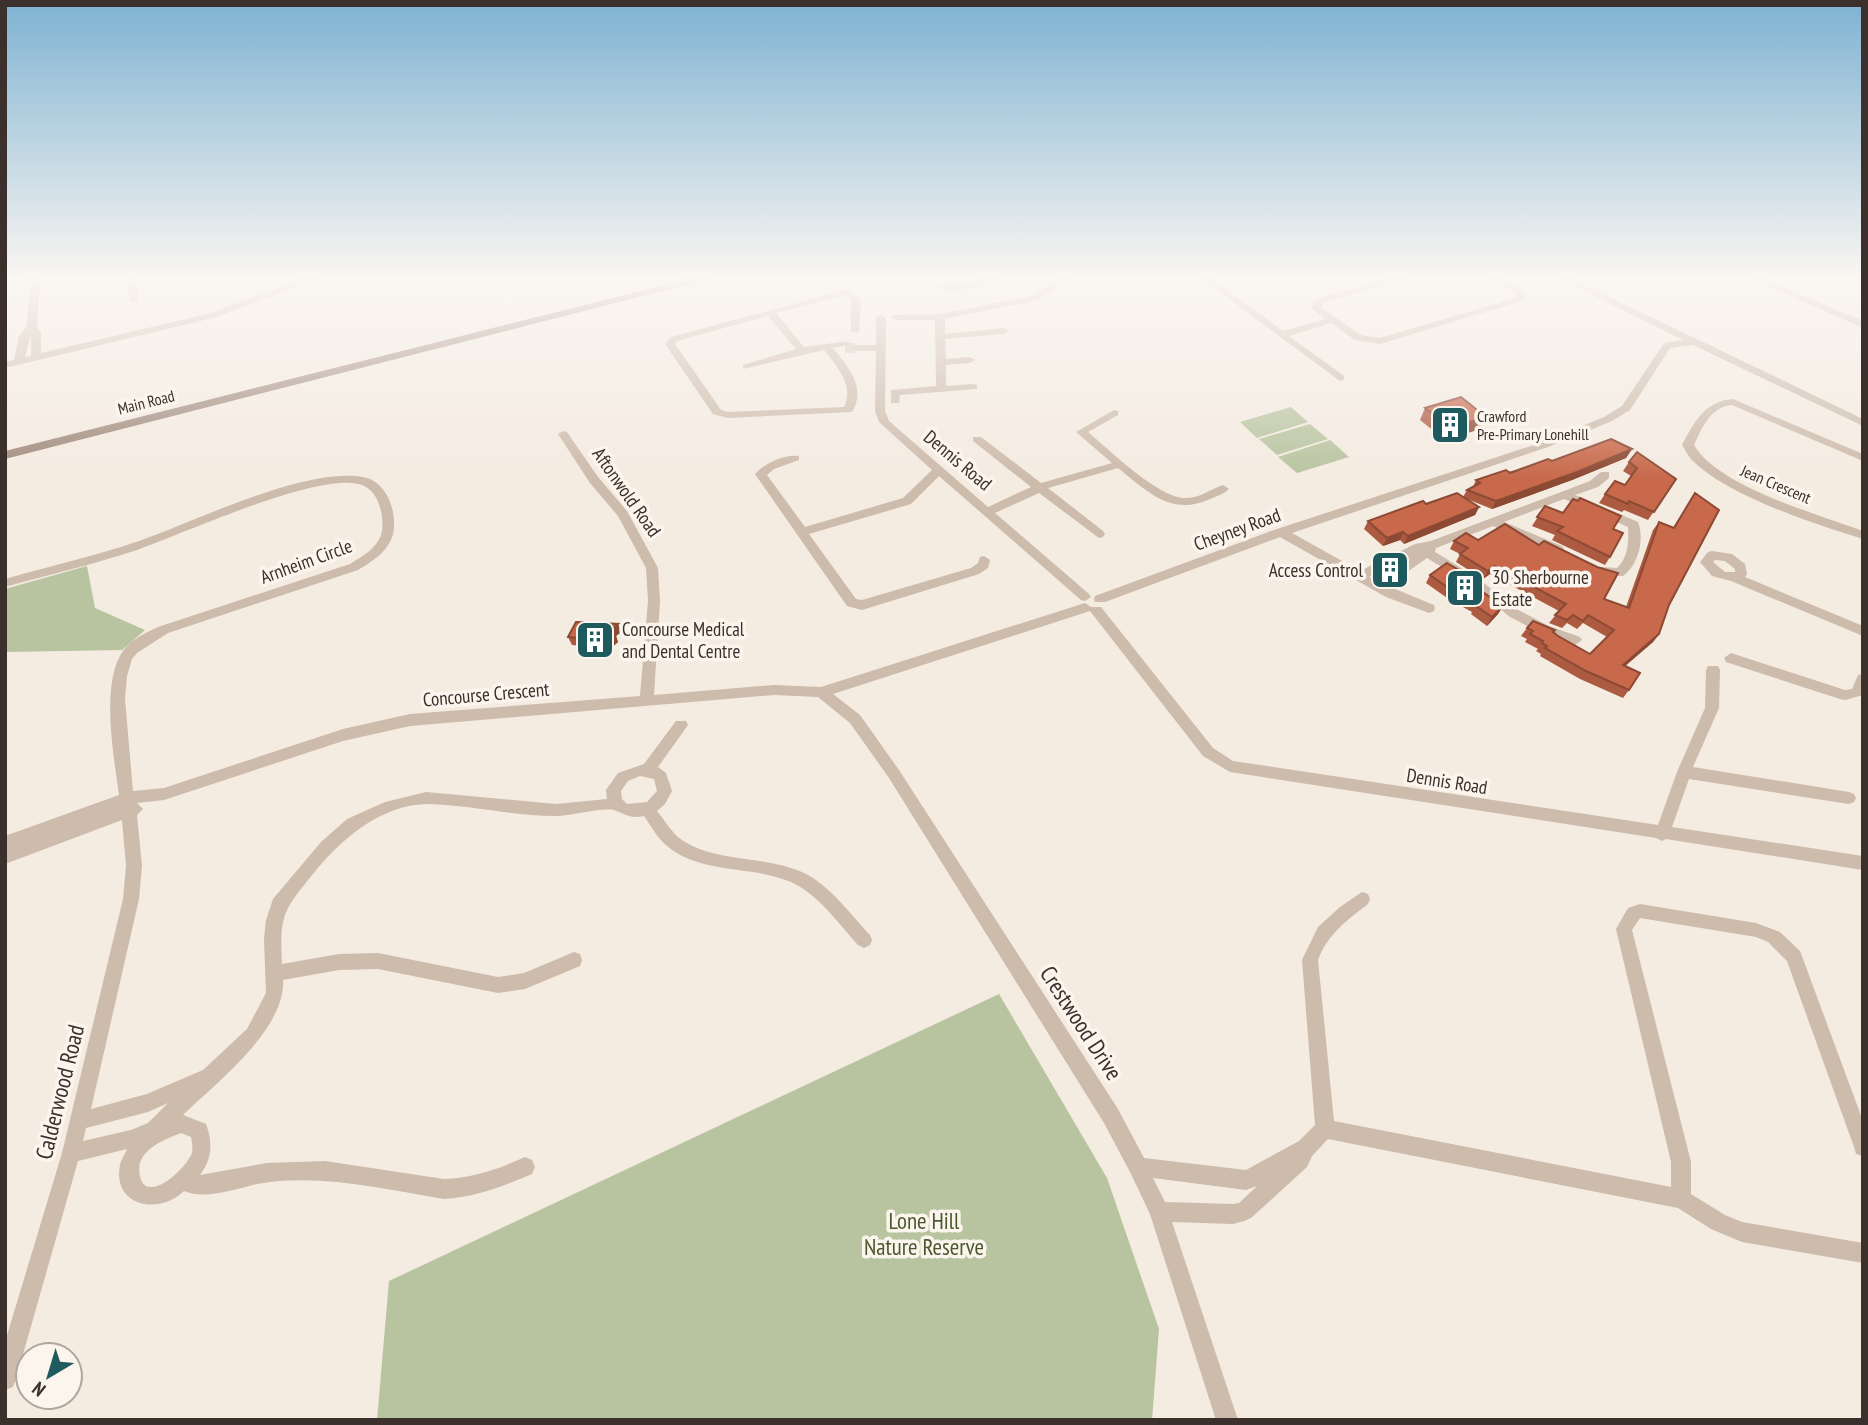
<svg xmlns="http://www.w3.org/2000/svg" width="1868" height="1425" font-family="'PT Sans Narrow',sans-serif">
<style>
.green{fill:#b8c4a0}
.lines{fill:none;stroke-linecap:round;stroke-linejoin:round}
.minor-tunnel{stroke:#cfc6bd;stroke-width:10;stroke-dasharray:10 5;stroke-linecap:butt}
.minor{fill:#cdbbac;fill-rule:evenodd}
.secondary{fill:#a18a7d;fill-rule:evenodd}
.wall{fill:#ac5a40}
.shaded-wall{fill:#8c4a34}
.building{fill:#c8694b;stroke:#8c4a34;stroke-width:2}
.labels{text-anchor:middle;stroke-width:7;stroke-linejoin:round;paint-order:stroke}
.far-street-label{font-size:16px;fill:#3b302b;stroke:#fbf5ee}
.far-poi-label{font-size:16px;fill:#3b302b;stroke:#fbf5ee;text-anchor:start}
.street-label{font-size:19px;fill:#3b302b;stroke:#fbf5ee}
.poi-label{font-size:19px;fill:#3b302b;stroke:#fbf5ee;text-anchor:start}
.near-street-label{font-size:23px;fill:#3b302b;stroke:#fbf5ee}
.near-park-label{font-size:23px;fill:#4a5a2e;stroke:#fbf5ee}
</style>
<rect width="100%" height="100%" fill="#f4ebe1"/>
<!-- green -->
<g class="green">
<path d="M1291 407 1308 422 1257 438 1240 422Z"/>
<path d="M1310 424 1328 439 1277 455 1259 439Z"/>
<path d="M1330 440 1349 457 1297 473 1278 457Z"/>
<path d="M87 566 95 608 145 630 122 650 5 652V589Z"/>
<path d="M999 994 1107 1178 1159 1329 1152 1420H377L389 1281Z"/>
</g>
<g class="lines">
<!-- minor-tunnel -->
<path class="minor-tunnel" d="M845 348H856"/>
<!-- minor -->
<g class="minor">
<path d="M30 279H40L37 327 41 333V353L207 314 304 279H317L213 318 5 368V362L14 360 19 336 27 326ZM31 334V356L25 357Z"/>
<path d="M127 279H137L138 303 130 301Z"/>
<path d="M983 279H1001C986 287 952 295 936 287 943 283 972 282 983 279Z"/>
<path d="M1057 279H1068L1038 300 945 319V334L1004 328 1009 331 1004 334 945 339 946 359 970 357 975 360 970 363 946 365V386L973 384 977 385V389L900 395 899 403H891V390L936 386 935 320H896L891 317 893 315 940 314 1032 296Z"/>
<path d="M1202 279H1212L1283 331 1325 319 1312 309 1313 302 1320 297 1389 279H1405L1323 303 1322 308 1361 335 1380 338 1515 298V293L1492 279H1503L1523 290 1525 300 1380 344 1355 340 1331 323 1289 336 1344 376V380L1340 381Z"/>
<path d="M1560 279H1572L1863 419V426L1693 345 1670 348 1630 410 1612 421 1548 447 1292 533 1360 571 1415 544 1431 541 1590 481 1601 472H1609V478L1598 487 1575 495 1638 522C1645 540 1638 565 1623 576L1601 575 1595 571 1601 567 1617 568C1628 558 1629 542 1628 527L1564 499 1504 522 1562 546 1564 549 1562 552H1554L1493 526 1436 548 1435 552 1476 577 1520 611 1549 626 1580 637 1582 640 1575 645 1539 632 1510 617 1468 583 1427 558 1407 572 1383 584 1434 605 1435 608 1434 611 1429 613 1386 597 1280 537 1105 602H1095L1094 599 1095 596 1277 529 1540 443 1604 417 1622 406 1664 343 1683 340ZM1412 557 1373 579 1369 577Z"/>
<path d="M1752 279H1764L1863 321V328Z"/>
<path d="M849 289 861 299 859 333 851 331V300L847 295 776 313 804 347 849 341V345L833 348C848 367 867 388 852 412L728 418 713 414 665 344 671 337ZM768 316 796 349 743 365V369L824 350C836 365 855 386 844 407L728 412 721 410 675 344 677 341Z"/>
<path d="M881 315 886 318 885 411 889 421 988 507 1031 487 973 441V437H981L1041 483 1112 463 1076 432 1114 410 1118 411V415L1088 432C1110 450 1160 500 1187 498 1200 498 1211 489 1223 485L1229 489C1224 494 1217 496 1210 499 1171 517 1147 491 1118 468L1048 488 1103 531 1105 534 1103 537 1099 538 1039 493 995 513 1089 594 1091 597 1085 601 1081 600 939 476 911 504 809 534 856 599 862 600 971 568 978 563 980 557 984 556 990 560 988 568 979 574 862 610 847 606 755 474C765 463 784 454 799 456V460L774 469 767 475 805 527 903 498 932 470 879 422 875 411 876 351H856L851 348 856 345H876V318Z"/>
<path d="M1733 399 1863 454V461L1732 405C1710 407 1702 428 1694 445 1719 487 1817 514 1863 531V539C1814 524 1732 497 1695 463 1689 458 1686 451 1682 445 1694 422 1705 401 1733 399Z"/>
<path d="M563 431 567 432 598 477 627 511 658 568 660 601 654 695 774 685 821 687 1085 603 1091 607H1101L1213 748 1233 761 1658 825 1677 772 1705 708 1706 670 1708 666H1718L1720 670 1719 708 1693 767 1849 792 1854 794 1856 798 1854 802 1849 804 1689 779 1672 827 1863 856V870L1666 839 1662 841 1656 838 1230 772 1203 756 1090 611 833 694 860 715 899 770 1118 1109 1144 1158 1246 1170 1299 1141 1315 1125 1302 960 1318 927 1340 907 1362 892 1368 894 1370 899 1368 904C1347 920 1327 935 1318 960L1334 1121 1671 1187V1162L1616 929 1628 908 1640 904 1756 923 1780 932 1800 951 1863 1121V1156L1856 1154 1854 1147 1787 961 1768 942 1756 937 1640 918 1632 930 1691 1162V1194L1725 1215 1742 1222 1863 1243V1263L1742 1242 1711 1229 1678 1208 1328 1139 1312 1156 1307 1167 1251 1218 1244 1221 1233 1224 1172 1222 1238 1420H1216L1150 1214 1131 1174 1104 1123 889 778 850 723 818 697 774 695 410 726 343 741 164 800 137 803 143 809 137 815 142 866 139 899 91 1109 147 1094 203 1070 247 1029 266 993 264 939 266 920 273 899 321 842 347 819 385 802 426 792 556 804 607 799 606 790 618 773 644 764 676 721H686L688 725 658 767 666 773 672 791 665 804 657 811C664 819 670 830 678 837 710 863 764 855 802 872 829 884 850 914 870 935L872 940 870 945 864 948 858 945C839 924 818 894 791 882 752 865 702 875 667 846 658 839 651 826 644 816 629 819 626 814 614 810 603 807 569 816 556 816 513 816 471 805 428 804 383 804 344 837 317 869 285 909 279 911 282 964L339 954 378 953 498 977 524 973 574 952 580 954 582 960 580 966 525 989 498 993 378 969 339 970 283 980C286 1029 216 1083 183 1115L206 1124C213 1143 212 1159 200 1175L267 1163 325 1161 444 1179C473 1178 498 1169 525 1157L532 1160 535 1167 532 1174C503 1186 476 1197 444 1199 383 1189 319 1173 257 1184 235 1189 205 1200 184 1191 158 1216 112 1206 120 1165 121 1160 125 1154 127 1149L78 1161 16 1379 13 1387 5 1390V1342L62 1153 123 899 126 866 122 820 5 864V850L120 807 5 850V836L119 795C114 757 100 684 123 651 131 639 146 633 158 627L350 564C363 556 379 547 382 531 384 515 379 491 362 485 320 470 181 535 134 551 91 565 48 575 5 587V579C50 566 95 556 139 541 196 521 304 467 363 477 385 481 395 506 394 527 393 548 375 560 358 570L168 633 137 653 132 659 127 676 125 699 133 791 164 788 343 729 410 714 640 696 648 601 646 568 618 516 590 483 558 434ZM640 776 654 779 657 791 647 802 627 804 622 799 621 791 628 781ZM168 1103 148 1123 131 1130 83 1141 86 1128 148 1112ZM181 1133 191 1137C192 1142 193 1148 192 1153 187 1166 164 1188 151 1187 144 1187 141 1182 140 1176 134 1151 163 1140 181 1133ZM1153 1178 1246 1190 1257 1186 1239 1203 1233 1204 1165 1202Z"/>
<path d="M1712 551 1732 554 1745 564 1747 574 1745 577 1863 626V636L1731 581 1712 576 1700 562 1708 552ZM1715 560 1725 561 1735 569V572H1725L1713 562Z"/>
<path d="M1731 653 1845 690 1852 689 1858 675 1863 674V695L1845 700 1840 699 1726 662 1724 658Z"/>
</g>
<!-- secondary -->
<path class="secondary" d="M688 279H709L5 459V451Z"/>
</g>
<!-- wall -->
<g class="wall">
<path d="M1425 408 1486 417 1480 429 1445 440 1420 420Z"/>
<path d="M1632 449 1626 458 1572 480 1492 509 1467 499 1479 507 1475 515 1404 544 1400 540 1383 546 1364 529 1368 521 1426 504 1463 497 1467 490 1473 487 1476 480 1552 461Z"/>
<path d="M1629 462 1676 479 1648 520 1624 510 1622 512 1599 503 1605 494 1625 485 1631 476 1623 471Z"/>
<path d="M1695 493 1669 605 1659 634 1653 642 1625 666 1629 690 1623 698 1580 679 1540 656 1541 654 1536 651 1538 649 1525 642 1527 639 1521 636 1527 628 1553 632 1558 636 1590 654 1607 637 1583 623 1577 629 1567 623 1562 628 1549 623 1559 611 1490 574 1483 579 1456 562 1460 554 1450 549 1454 541 1478 540 1604 599 1626 607 1653 530 1659 522 1673 528Z"/>
<path d="M1545 506 1563 513 1613 529 1610 557 1605 565 1552 540 1555 535 1532 526Z"/>
<path d="M1430 575 1473 585 1503 606 1498 614 1487 626 1471 614 1472 612 1450 600 1426 583Z"/>
<path d="M618 624 621 632 616 636 618 642 604 654 591 647 572 645 568 637Z"/>
</g>
<!-- shaded-wall -->
<g class="shaded-wall">
<path d="M1486 417 1480 429 1445 440 1450 428Z"/>
<path d="M1632 449 1626 458 1572 480 1492 509 1496 501Z"/>
<path d="M1479 507 1475 515 1404 544 1408 536Z"/>
<path d="M1403 532 1400 540 1383 546 1387 538Z"/>
<path d="M1495 566 1490 574 1483 579 1488 571Z"/>
<path d="M1503 606 1498 614 1487 626 1492 617Z"/>
<path d="M618 624 621 632 616 636 618 642 604 654 600 646 610 631Z"/>
<path d="M1659 634 1653 642 1617 673 1623 665Z"/>
</g>
<!-- building -->
<g class="building">
<path d="M1461 397 1486 417 1450 428 1425 408Z"/>
<path d="M1611 439 1632 449 1577 472 1496 501 1467 490 1480 483 1476 480 1506 470 1510 473 1548 459 1552 461Z"/>
<path d="M1637 452 1676 479 1654 512 1629 501 1628 504 1605 494 1615 481 1625 485 1637 468 1629 462Z"/>
<path d="M1457 493 1479 507 1408 536 1403 532 1387 538 1368 521 1423 501 1426 504Z"/>
<path d="M1695 493 1719 510 1669 605 1659 634 1623 665 1640 673 1629 690 1586 671 1545 648 1547 646 1542 643 1543 641 1530 634 1533 631 1527 628 1533 621 1555 630 1553 632 1558 636 1590 654 1614 630 1588 615 1583 621 1573 615 1567 620 1555 615 1566 604 1495 566 1488 571 1460 554 1468 548 1454 541 1466 533 1478 540 1505 524 1539 545 1544 541 1597 567 1618 573 1604 599 1629 608 1659 522 1674 528Z"/>
<path d="M1580 498 1621 516 1613 529 1623 533 1610 557 1557 531 1563 527 1537 517 1545 506 1563 513 1573 499 1578 501Z"/>
<path d="M1447 563 1471 577 1475 580 1471 584 1503 606 1492 617 1476 606 1477 604 1454 592 1430 575Z"/>
<path d="M576 622 618 624 610 631 615 634 600 646 588 639 568 637Z"/>
</g>
<!-- sky -->
<linearGradient id="sky" x2="0" y2="1"><stop stop-color="#7eb2d2"/><stop offset="0.58" stop-color="#faf6f2"/><stop offset="1" stop-color="#faf6f2" stop-opacity="0"/></linearGradient>
<rect width="1868" height="479" fill="url(#sky)"/>
<!-- icons -->
<defs>
<symbol id="building-square" viewBox="-11 -11 22 22"><rect x="-9" y="-9" width="18" height="18" rx="4" fill="#1f5a5e" stroke="#fbf5ee"/><path d="M-4-6H4V6H1V3H-1V6H-4ZM-2.5-4.3h1.7v1.8h-1.7ZM.8-4.3h1.7v1.8H.8ZM-2.5-1h1.7V.8h-1.7ZM.8-1h1.7V.8H.8Z" fill="#fff"/></symbol>
</defs>
<g fill-rule="evenodd">
<use href="#building-square" x="1428" y="403" width="44" height="44"/>
<use href="#building-square" x="1368" y="548" width="44" height="44"/>
<use href="#building-square" x="1443" y="566" width="44" height="44"/>
<use href="#building-square" x="573" y="618" width="44" height="44"/>
</g>
<g class="labels">
<!-- far-street labels -->
<g class="far-street-label">
<text transform="translate(146 402) rotate(-14)" y="6">Main Road</text>
<text transform="translate(1776 484) rotate(23)" y="6">Jean Crescent</text>
</g>
<!-- far-poi labels -->
<g class="far-poi-label">
<text x="1477" y="422">Crawford<tspan x="1477" dy="18">Pre-Primary Lonehill</tspan></text>
</g>
<!-- street labels -->
<g class="street-label">
<text transform="translate(958 460) rotate(40)" y="7">Dennis Road</text>
<text transform="translate(627 492) rotate(55)" y="7">Aftonwold Road</text>
<text transform="translate(1237 529) rotate(-20)" y="7">Cheyney Road</text>
<text transform="translate(306 561) rotate(-20)" y="7">Arnheim Circle</text>
<text transform="translate(486 694) rotate(-5)" y="7">Concourse Crescent</text>
<text transform="translate(1447 781) rotate(9)" y="7">Dennis Road</text>
</g>
<!-- poi labels -->
<g class="poi-label">
<text x="1363" y="577" text-anchor="end">Access Control</text>
<text x="1492" y="584">30 Sherbourne<tspan x="1492" dy="22">Estate</tspan></text>
<text x="622" y="636">Concourse Medical<tspan x="622" dy="22">and Dental Centre</tspan></text>
</g>
<!-- near-street labels -->
<g class="near-street-label">
<text transform="translate(1081 1023) rotate(57)" y="8">Crestwood Drive</text>
<text transform="translate(60 1092) rotate(-76)" y="8">Calderwood Road</text>
</g>
<!-- near-park labels -->
<g class="near-park-label">
<text x="924" y="1229">Lone Hill<tspan x="924" dy="26">Nature Reserve</tspan></text>
</g>
</g>
<!-- border -->
<rect width="1868" height="1425" fill="none" stroke="#3b302b" stroke-width="14"/>
<!-- north arrow -->
<g transform="translate(49 1376) rotate(218)"><circle r="33" fill="#fbf5ee" stroke="#aea6a0" stroke-width="2"/>
<path d="M0-5L12 26L0 18L-12 26Z" fill="#1f5a5e"/>
<text y="-10" font-size="19" font-weight="bold" text-anchor="middle" fill="#3b302b">N</text>
</g>
</svg>
